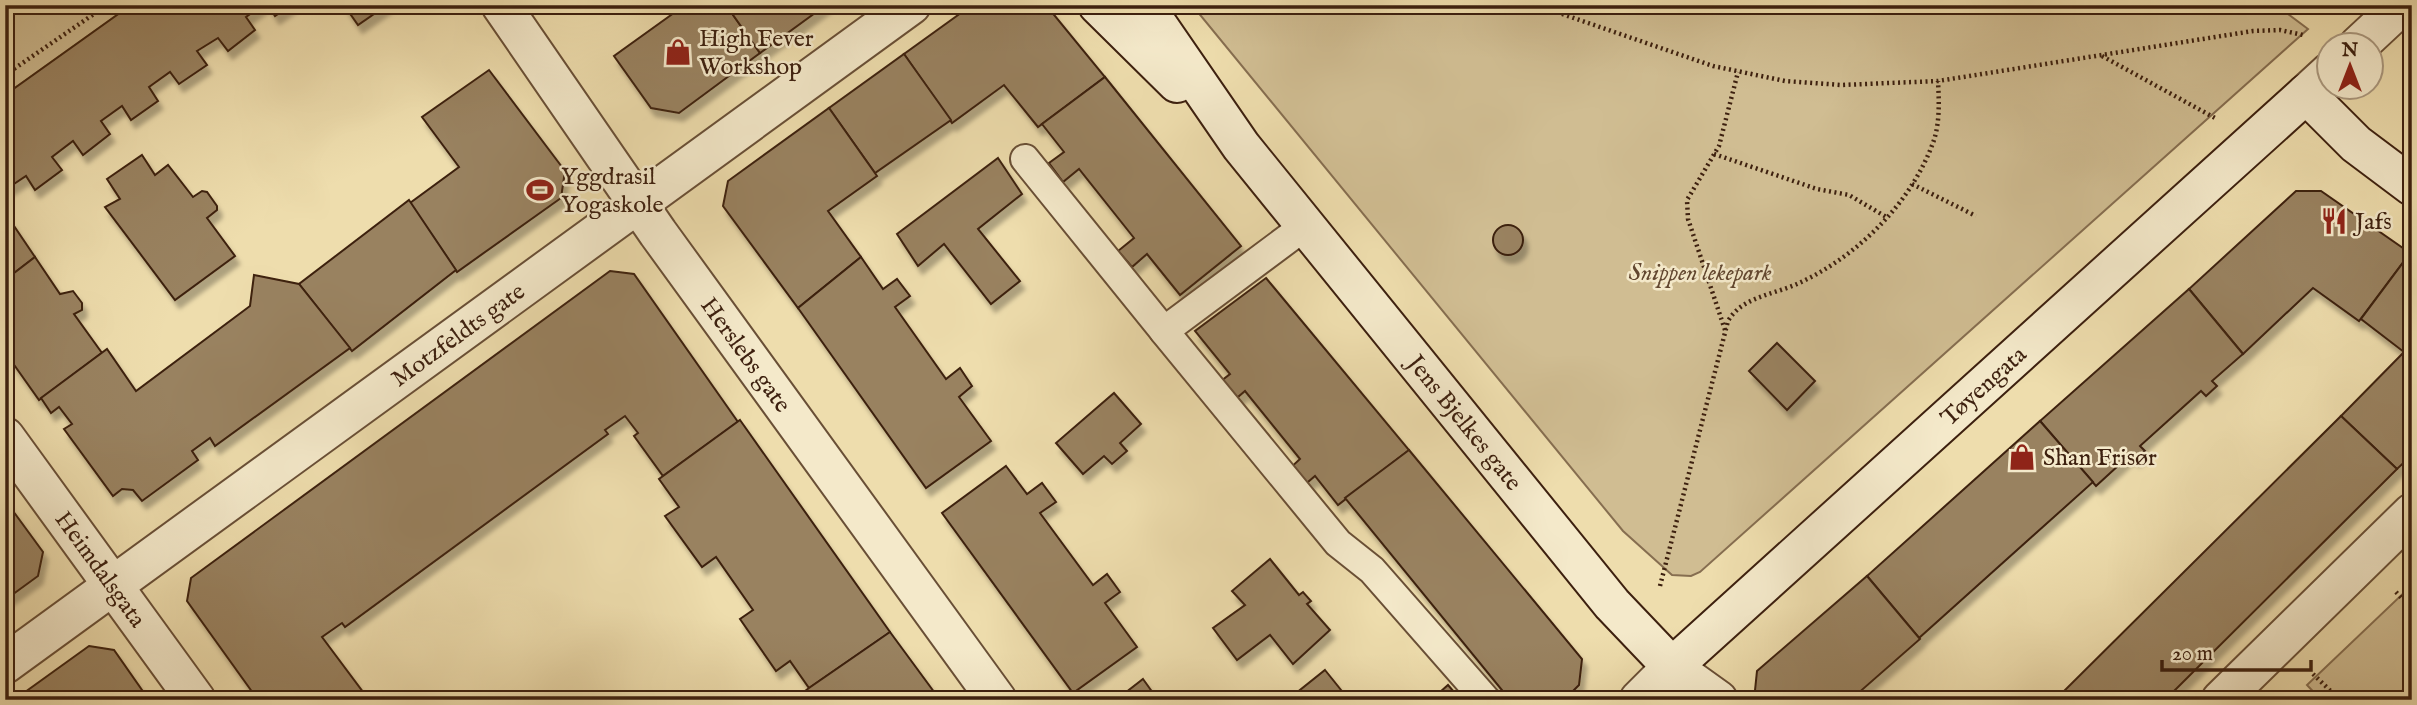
<svg xmlns="http://www.w3.org/2000/svg" width="2417" height="705" font-family="'IM FELL English',serif">
<style>
.green{fill:#d0bd92;stroke:#866e50;stroke-width:2}
.building{fill:#998261;stroke:#3d200f;stroke-width:2;filter:url(#shadow)}
.lines{fill:none;stroke-linecap:round;stroke-linejoin:round}
.service-casing{stroke:#694f36;stroke-width:32}
.minor-casing{stroke:#694f36;stroke-width:42}
.tertiary-casing{stroke:#694f36;stroke-width:42}
.secondary-casing{stroke:#3d200f;stroke-width:42}
.path{stroke:#3d200f;stroke-width:4.5;stroke-dasharray:2 3.5;stroke-linecap:butt}
.service{stroke:#f4e9ca;stroke-width:28}
.minor{stroke:#f4e9ca;stroke-width:38}
.tertiary{stroke:#f4e9ca;stroke-width:38}
.secondary{stroke:#f4e9ca;stroke-width:38}
.labels{text-anchor:middle;stroke-width:5;stroke-linejoin:round;paint-order:stroke}
.poi-label{font-size:24px;fill:#3d200f;stroke:#f4e9ca;text-anchor:start}
.park-label{font-size:24px;font-style:italic;fill:#624730;stroke:#f4e9ca}
.street-label{font-size:24px;fill:#3d200f;stroke:#f4e9ca}
</style>
<defs>
<filter id="shadow"><feDropShadow dx="4.5" dy="8" stdDeviation="2" flood-color="#0004"/></filter>
</defs>
<rect width="100%" height="100%" fill="#eeddad"/>
<filter id="stains"><feTurbulence type="fractalNoise" baseFrequency=".00286" numOctaves="4"/><feColorMatrix values="0 0 0 0 .2 0 0 0 0 .09 0 0 0 0 .02 0 0 0 .5 -.17"/></filter>
<radialGradient id="worn" r=".72"><stop offset=".6" stop-color="#630" stop-opacity="0"/><stop offset="1" stop-color="#630" stop-opacity=".3"/></radialGradient>
<!-- green -->
<g class="green">
<path d="M5 5H131L5 95Z"/>
<path d="M1192 5H2286L2280 8 2308 29 1700 572 1691 576 1672 575 1623 531Z"/>
<path d="M2412 585V697L2408 700H2321L2307 685Z"/>
</g>
<!-- building -->
<g class="building">
<path d="M131 5H263L246 17 255 30 228 51 218 38 197 51 207 65 179 84 170 72 149 87 158 101 131 120 122 106 101 121 110 134 83 155 73 141 52 157 62 170 35 190 26 176 5 190V95Z"/>
<path d="M268 5H291L275 16Z"/>
<path d="M344 5H387L358 25Z"/>
<path d="M685 5H726L760 53 679 113 651 108 614 56Z"/>
<path d="M726 5H826L760 53Z"/>
<path d="M972 5H1046L1105 77 1038 127 1004 85 952 123 904 54Z"/>
<path d="M904 54 951 120 875 173 829 108Z"/>
<path d="M489 70 565 171 561 198 457 272 410 203 459 167 422 117Z"/>
<path d="M1105 77 1241 246 1180 295 1147 254 1132 267 1118 251 1134 238 1079 169 1063 182 1049 163 1064 152 1042 124Z"/>
<path d="M829 108 877 176 828 211 861 257 798 308 723 206 728 181Z"/>
<path d="M142 155 155 175 168 165 193 197 202 191 207 192 217 206V210L207 218 235 256 175 300 105 207 120 199 107 179Z"/>
<path d="M998 158 1022 194 978 229 1020 281 991 304 944 244 918 266 897 234Z"/>
<path d="M2296 191H2321L2410 253 2359 321 2313 288 2243 354 2189 289Z"/>
<path d="M409 200 456 270 352 351 299 284Z"/>
<path d="M10 220 35 257 5 280V224Z"/>
<circle cx="1508" cy="240" r="15"/>
<path d="M2408 256 2412 259V455L2397 469 2341 416 2404 352 2361 319Z"/>
<path d="M35 257 60 294 73 291 82 303V310L74 314 102 353 39 400 5 352V280Z"/>
<path d="M861 257 883 289 897 279 910 296 895 307 946 379 960 368 972 386 959 397 991 441 926 488 798 308Z"/>
<path d="M610 271 634 274 738 422 663 476 634 436 638 433 625 416 605 430 608 434 345 627 342 623 322 637 363 692 357 698 258 700 187 601 191 578Z"/>
<path d="M254 275 299 284 350 348 215 446 210 438 192 451 198 460 142 501 133 490 122 489 113 496 64 429 72 424 59 407 51 413 41 398 107 349 136 391 250 306Z"/>
<path d="M1266 278 1409 450 1338 505 1315 476 1301 488 1287 471 1300 459 1245 391 1231 403 1216 385 1230 374 1195 331Z"/>
<path d="M2189 289 2243 354 2212 381 2217 386 2206 396 2201 391 2140 446 2145 451 2135 459 2131 454 2096 486 2040 421Z"/>
<path d="M1777 343 1815 381 1787 410 1749 371Z"/>
<path d="M1114 393 1141 424 1120 443 1127 451 1112 464 1104 456 1083 474 1056 443Z"/>
<path d="M2341 416 2397 469 2165 700H2055Z"/>
<path d="M740 420 890 632 809 688 790 661 776 671 740 619 753 610 716 557 702 567 665 516 679 507 659 479Z"/>
<path d="M2040 421 2093 482 1919 638 1867 576Z"/>
<path d="M1409 450 1582 659 1579 685 1564 700H1510L1345 498Z"/>
<path d="M1006 466 1027 494 1042 483 1056 502 1040 513 1093 585 1107 574 1120 592 1105 603 1137 647 1073 693 942 513Z"/>
<path d="M5 500 43 552 38 576 5 600Z"/>
<path d="M1270 559 1299 595 1303 592 1311 601 1307 604 1330 630 1293 664 1270 635 1237 660 1213 628 1245 605 1232 591Z"/>
<path d="M1867 576 1920 639 1856 695 1860 700H1754L1757 671Z"/>
<path d="M890 632 940 700H793L809 688Z"/>
<path d="M89 646 114 650 149 700H14Z"/>
<path d="M1325 670 1349 700H1300L1295 694Z"/>
<path d="M1143 679 1158 700H1116Z"/>
<path d="M1448 685 1461 700H1431Z"/>
</g>
<g class="lines">
<defs>
<g id="service">
<path d="M1025 159 1164 331 1305 226"/>
<path d="M1164 331 1338 543 1372 570 1486 700"/>
</g>
<g id="minor">
<path id="s1" d="M501 5 658 233 997 700"/>
<path d="M2358 46 2402 5"/>
<path d="M2306 94 2330 72"/>
<path id="s2" d="M5 437 196 700"/>
<path id="s3" d="M5 664 911 5"/>
<path d="M1672 667 1718 700"/>
<path d="M2221 700 2412 513"/>
</g>
<path id="tertiary" d="M1639 700 1672 667"/>
<g id="secondary">
<path d="M1098 5 1177 83"/>
<path id="s4" d="M1144 5 1241 146 1612 604 1672 667 2306 94 2356 144 2412 186"/>
</g>
</defs>
<!-- service casing -->
<use href="#service" class="service-casing"/>
<!-- minor casing -->
<use href="#minor" class="minor-casing"/>
<!-- tertiary casing -->
<use href="#tertiary" class="tertiary-casing"/>
<!-- secondary casing -->
<use href="#secondary" class="secondary-casing"/>
<!-- path -->
<g class="path">
<path d="M1536 5 1713 66 1785 81 1841 85 1938 81 2253 31 2280 30 2303 35"/>
<path d="M2102 56 2215 118"/>
<path d="M5 75 107 5"/>
<path d="M1714 154 1817 189 1849 195 1888 218"/>
<path d="M1912 184 1976 216"/>
<path d="M1725 330 1688 219 1687 200 1719 146 1738 72"/>
<path d="M1660 586 1728 321C1742 297 1772 295 1797 284 1857 257 1912 203 1934 140 1940 121 1939 100 1938 81"/>
<path d="M2396 592 2412 609"/>
<path d="M2313 674 2340 700"/>
<path d="M2387 700 2412 687"/>
</g>
<!-- service -->
<use href="#service" class="service"/>
<!-- minor -->
<use href="#minor" class="minor"/>
<!-- tertiary -->
<use href="#tertiary" class="tertiary"/>
<!-- secondary -->
<use href="#secondary" class="secondary"/>
</g>
<!-- icons -->
<defs>
<symbol id="shop-bare" viewBox="-9 -9 18 18"><path d="M-5-2.5h2.3a2.7 3.5 0 0 1 5.4 0H5L5.5 6h-11ZM-1.5-2.5h3a1.5 2.3 0 0 0-3 0Z" fill="#8f2418" stroke="#f4e9ca" stroke-width="2.5" paint-order="stroke"/></symbol>
<symbol id="stadium-bare" viewBox="-9 -9 18 18"><path d="M0-5a6.5 5 0 1 0 0 10a6.5 5 0 1 0 0-10ZM-3.5-1.8h7v3.6h-7Z" fill="#8f2418" stroke="#f4e9ca" stroke-width="2.5" paint-order="stroke"/></symbol>
<symbol id="restaurant-bare" viewBox="-9 -9 18 18"><path d="M-5-6h1v4h1v-4h1v4h1v-4h1v5L-1.5 .5V6h-2V.5L-5-1ZM5-6V6H3V1.5H1.5Q1.5-4 5-6Z" fill="#8f2418" stroke="#f4e9ca" stroke-width="2.5" paint-order="stroke"/></symbol>
</defs>
<g fill-rule="evenodd">
<use href="#shop-bare" x="659" y="33" width="38" height="38"/>
<use href="#stadium-bare" x="521" y="171" width="38" height="38"/>
<use href="#restaurant-bare" x="2315" y="202" width="38" height="38"/>
<use href="#shop-bare" x="2003" y="438" width="38" height="38"/>
</g>
<g class="labels">
<!-- poi labels -->
<g class="poi-label">
<text x="699" y="46">High Fever<tspan x="699" dy="28">Workshop</tspan></text>
<text x="561" y="184">Yggdrasil<tspan x="561" dy="28">Yogaskole</tspan></text>
<text x="2355" y="229">Jafs</text>
<text x="2043" y="465">Shan Frisør</text>
</g>
<!-- park labels -->
<g class="park-label">
<text x="1700" y="280">Snippen lekepark</text>
</g>
<!-- street labels -->
<g class="street-label">
<text dy="8" stroke="none"><textPath href="#s3" startOffset="560">Motzfeldts gate</textPath></text>
<text dy="8" stroke="none"><textPath href="#s1" startOffset="427">Herslebs gate</textPath></text>
<text dy="8" stroke="none"><textPath href="#s4" startOffset="1267">Tøyengata</textPath></text>
<text dy="8" stroke="none"><textPath href="#s4" startOffset="527">Jens Bjelkes gate</textPath></text>
<text dy="8" stroke="none"><textPath href="#s2" startOffset="163">Heimdalsgata</textPath></text>
</g>
</g>
<!-- margin -->
<rect width="2417" height="705" fill="none" stroke="#eeddad" stroke-width="28"/>
<rect x="7" y="7" width="2403" height="691" fill="none" stroke="#3d200f" stroke-width="3.5"/>
<rect x="14" y="14" width="2389" height="677" fill="none" stroke="#3d200f" stroke-width="2"/>
<!-- north arrow -->
<g transform="translate(2350 66)"><circle r="33" fill="#f4e9ca" stroke="#ab997f" stroke-width="2"/>
<path d="M0-5L12 26L0 18L-12 26Z" fill="#8f2418"/>
<text y="-10" font-size="19" font-weight="bold" text-anchor="middle" fill="#3d200f">N</text>
</g>
<!-- scale -->
<path d="M2162 660v10h149v-10" fill="none" stroke="#3d200f" stroke-width="3.5"/>
<text x="2172" y="660" font-size="21" fill="#3d200f" stroke="#f4e9ca" stroke-width="5" paint-order="stroke">20 m</text>
<rect width="100%" height="100%" filter="url(#stains)"/>
<rect width="100%" height="100%" fill="url(#worn)"/>
</svg>
